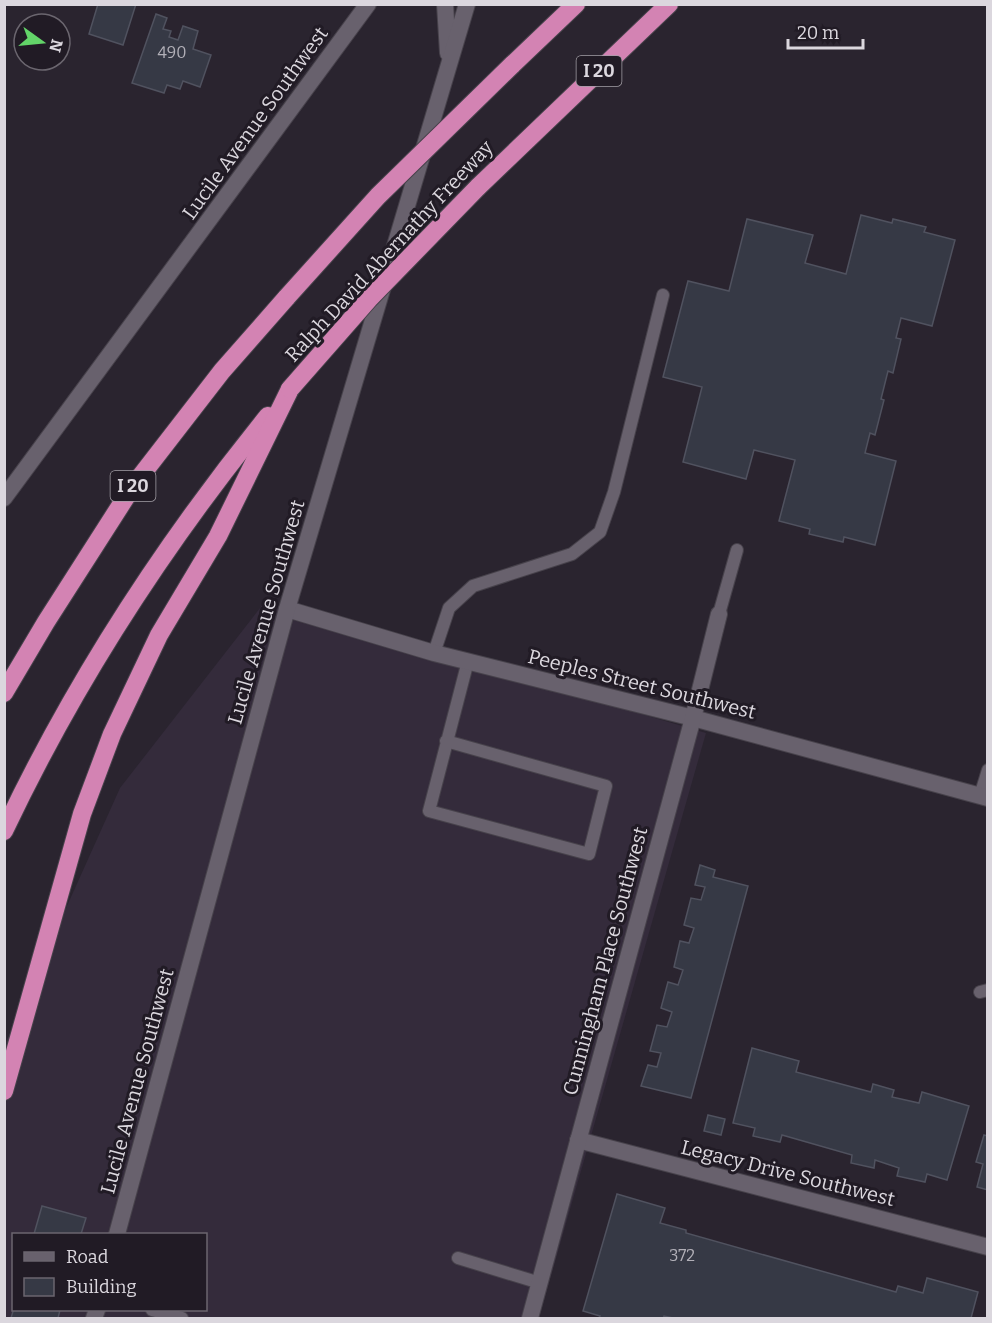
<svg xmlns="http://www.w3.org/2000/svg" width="992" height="1323" font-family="Bitter,serif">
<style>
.built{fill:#342b3b;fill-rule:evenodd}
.building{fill:#363945;stroke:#50525f;stroke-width:1.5}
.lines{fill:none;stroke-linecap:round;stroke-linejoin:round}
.service-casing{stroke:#47424b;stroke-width:14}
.minor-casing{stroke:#47424b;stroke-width:18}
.tertiary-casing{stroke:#47424b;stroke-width:18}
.motorway-casing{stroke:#47424b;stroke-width:20}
.service{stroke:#68616d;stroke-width:12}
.minor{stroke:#68616d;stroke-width:16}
.tertiary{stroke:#68616d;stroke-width:16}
.motorway{stroke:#d383b3;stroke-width:18}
.motorway-bridge-casing{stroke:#47424b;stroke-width:20;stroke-linecap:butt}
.motorway-bridge{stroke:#d383b3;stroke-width:18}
.labels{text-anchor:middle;stroke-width:6;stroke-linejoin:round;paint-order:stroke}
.number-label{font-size:16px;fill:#b2b0b8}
.shield{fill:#211b25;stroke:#a39fa6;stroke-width:1.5}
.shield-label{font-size:18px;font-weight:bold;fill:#dbd7de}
.street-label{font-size:20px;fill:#dbd7de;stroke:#211b25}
</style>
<rect width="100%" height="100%" fill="#2a242f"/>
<!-- built -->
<path class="built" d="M264 603 706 733 539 1318H5V1044L120 788ZM14 1234H206V1310H14Z"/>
<!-- building -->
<g class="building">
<path d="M98 4H136L123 45 89 34Z"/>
<path d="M156 14 167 18 163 29 171 31 169 37 178 40 183 26 198 31 193 49 211 55 200 87 183 81 180 89 167 85 164 93 132 83Z"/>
<path d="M861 215 892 223 893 219 926 227 924 232 955 240 932 326 901 318 896 338 901 339 893 373 888 371 881 399 884 400 875 435 870 433 865 453 896 461 875 545 844 537 843 542 809 534 810 529 779 521 795 460 754 450 746 479 683 462 702 387 663 377 688 281 729 291 747 219 813 235 805 263 846 274Z"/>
<path d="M700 865 715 870 713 877 748 886 691 1098 641 1086 648 1065 657 1067 661 1053 650 1051 657 1025 667 1027 672 1012 661 1008 668 982 678 985 683 970 674 967 680 941 689 943 694 928 684 925 691 898 701 900 705 887 695 885Z"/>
<path d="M752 1048 799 1061 796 1072 871 1092 873 1084 894 1090 892 1097 919 1103 922 1092 969 1106 947 1180 927 1174 925 1182 897 1176 899 1168 875 1160 874 1168 851 1163 852 1155 782 1135 780 1142 753 1136 755 1128 733 1123Z"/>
<path d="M708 1115 725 1119 721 1135 704 1131Z"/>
<path d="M984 1135 988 1136V1190L977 1187 983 1164 976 1162Z"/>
<path d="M617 1194 665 1208 660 1223 686 1230V1233L896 1292 898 1286 923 1293 927 1278 978 1292 971 1318H673L664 1316 663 1318H599L600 1316 583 1311Z"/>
<path d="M42 1206 86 1218 81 1234H34Z"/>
<path d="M14 1308V1310H60L58 1318H11Z"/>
</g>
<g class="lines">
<defs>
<g id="service">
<path d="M719 614 737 550"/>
<path d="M434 653 449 608 473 586 572 554 600 532 614 492 663 295"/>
<path d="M446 741 606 786 589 854 429 811 468 661"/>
<path d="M980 796 988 770"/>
<path d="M980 992 988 990"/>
<path d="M458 1258 540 1283"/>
<path d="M152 1310 182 1318"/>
</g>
<g id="minor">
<path d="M287 609 434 653 693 718 988 798"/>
<path d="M578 1140 988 1247"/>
<path d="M530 1318 693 718 719 614"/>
</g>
<g id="tertiary">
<path d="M445 4 448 53"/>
<path d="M4 498 368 4"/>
<path d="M117 1234 287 609 467 4"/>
<path d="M94 1318 97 1310"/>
</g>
<g id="motorway">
<path d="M512 65 576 4"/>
<path d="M478 187 669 4"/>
<path d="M4 693 46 622 133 486 222 371 287 297"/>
<path d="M4 831C74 683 165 543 268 416"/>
<path d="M4 1091 82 814 112 734 159 635 218 536 290 389"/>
</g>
</defs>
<!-- service casing -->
<use href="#service" class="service-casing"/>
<!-- minor casing -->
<use href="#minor" class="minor-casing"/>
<!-- tertiary casing -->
<use href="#tertiary" class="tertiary-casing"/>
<!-- motorway casing -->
<use href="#motorway" class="motorway-casing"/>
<!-- service -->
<use href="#service" class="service"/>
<!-- minor -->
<use href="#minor" class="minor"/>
<!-- tertiary -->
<use href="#tertiary" class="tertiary"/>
<!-- motorway -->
<use href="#motorway" class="motorway"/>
<defs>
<g id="motorway-bridge">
<path d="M287 297 378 196 512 65"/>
<path d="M290 389 369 299 478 187"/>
</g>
</defs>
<!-- motorway-bridge casing -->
<use href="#motorway-bridge" class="motorway-bridge-casing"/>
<!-- motorway-bridge -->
<use href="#motorway-bridge" class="motorway-bridge"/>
</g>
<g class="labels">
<!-- number labels -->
<g class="number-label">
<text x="172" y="58">490</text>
<text x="682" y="1261">372</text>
</g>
<!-- shield labels -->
<g class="shield">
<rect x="576.5" y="56" width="45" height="30" rx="4.5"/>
<rect x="110.5" y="471" width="45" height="30" rx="4.5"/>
</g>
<g class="shield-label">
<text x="599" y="77">I 20</text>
<text x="133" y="492">I 20</text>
</g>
<!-- street labels -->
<g class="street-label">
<text transform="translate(255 123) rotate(-54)" y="7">Lucile Avenue Southwest</text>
<text transform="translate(389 251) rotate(-47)" y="7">Ralph David Abernathy Freeway</text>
<text transform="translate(266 612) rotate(-74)" y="7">Lucile Avenue Southwest</text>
<text transform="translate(642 684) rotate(14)" y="7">Peeples Street Southwest</text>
<text transform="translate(605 961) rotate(-75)" y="7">Cunningham Place Southwest</text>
<text transform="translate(137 1081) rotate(-75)" y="7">Lucile Avenue Southwest</text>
<text transform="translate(788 1173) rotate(14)" y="7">Legacy Drive Southwest</text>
</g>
</g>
<!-- border -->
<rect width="992" height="1323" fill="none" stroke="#dbd7de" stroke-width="12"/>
<!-- legend -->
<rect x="12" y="1233" width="195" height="78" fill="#211b25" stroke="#6b666f" stroke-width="1.5"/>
<rect x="24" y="1252" width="30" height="9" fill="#68616d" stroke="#6b666f" stroke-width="1.5"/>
<text x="66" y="1263" font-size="18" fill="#dbd7de">Road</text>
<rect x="24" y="1278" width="30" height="18" fill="#363945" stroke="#6b666f" stroke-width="1.5"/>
<text x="66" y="1293" font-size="18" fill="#dbd7de">Building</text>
<!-- north arrow -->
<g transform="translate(42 42) rotate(105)"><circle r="28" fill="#211b25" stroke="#6b666f" stroke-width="1.5"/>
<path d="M0-4.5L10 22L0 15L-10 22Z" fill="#63d469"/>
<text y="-9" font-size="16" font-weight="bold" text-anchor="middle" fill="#dbd7de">N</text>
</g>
<!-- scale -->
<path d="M788 39v9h75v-9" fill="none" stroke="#dbd7de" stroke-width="3"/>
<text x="797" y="39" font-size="18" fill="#dbd7de" stroke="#211b25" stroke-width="4.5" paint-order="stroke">20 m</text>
</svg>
